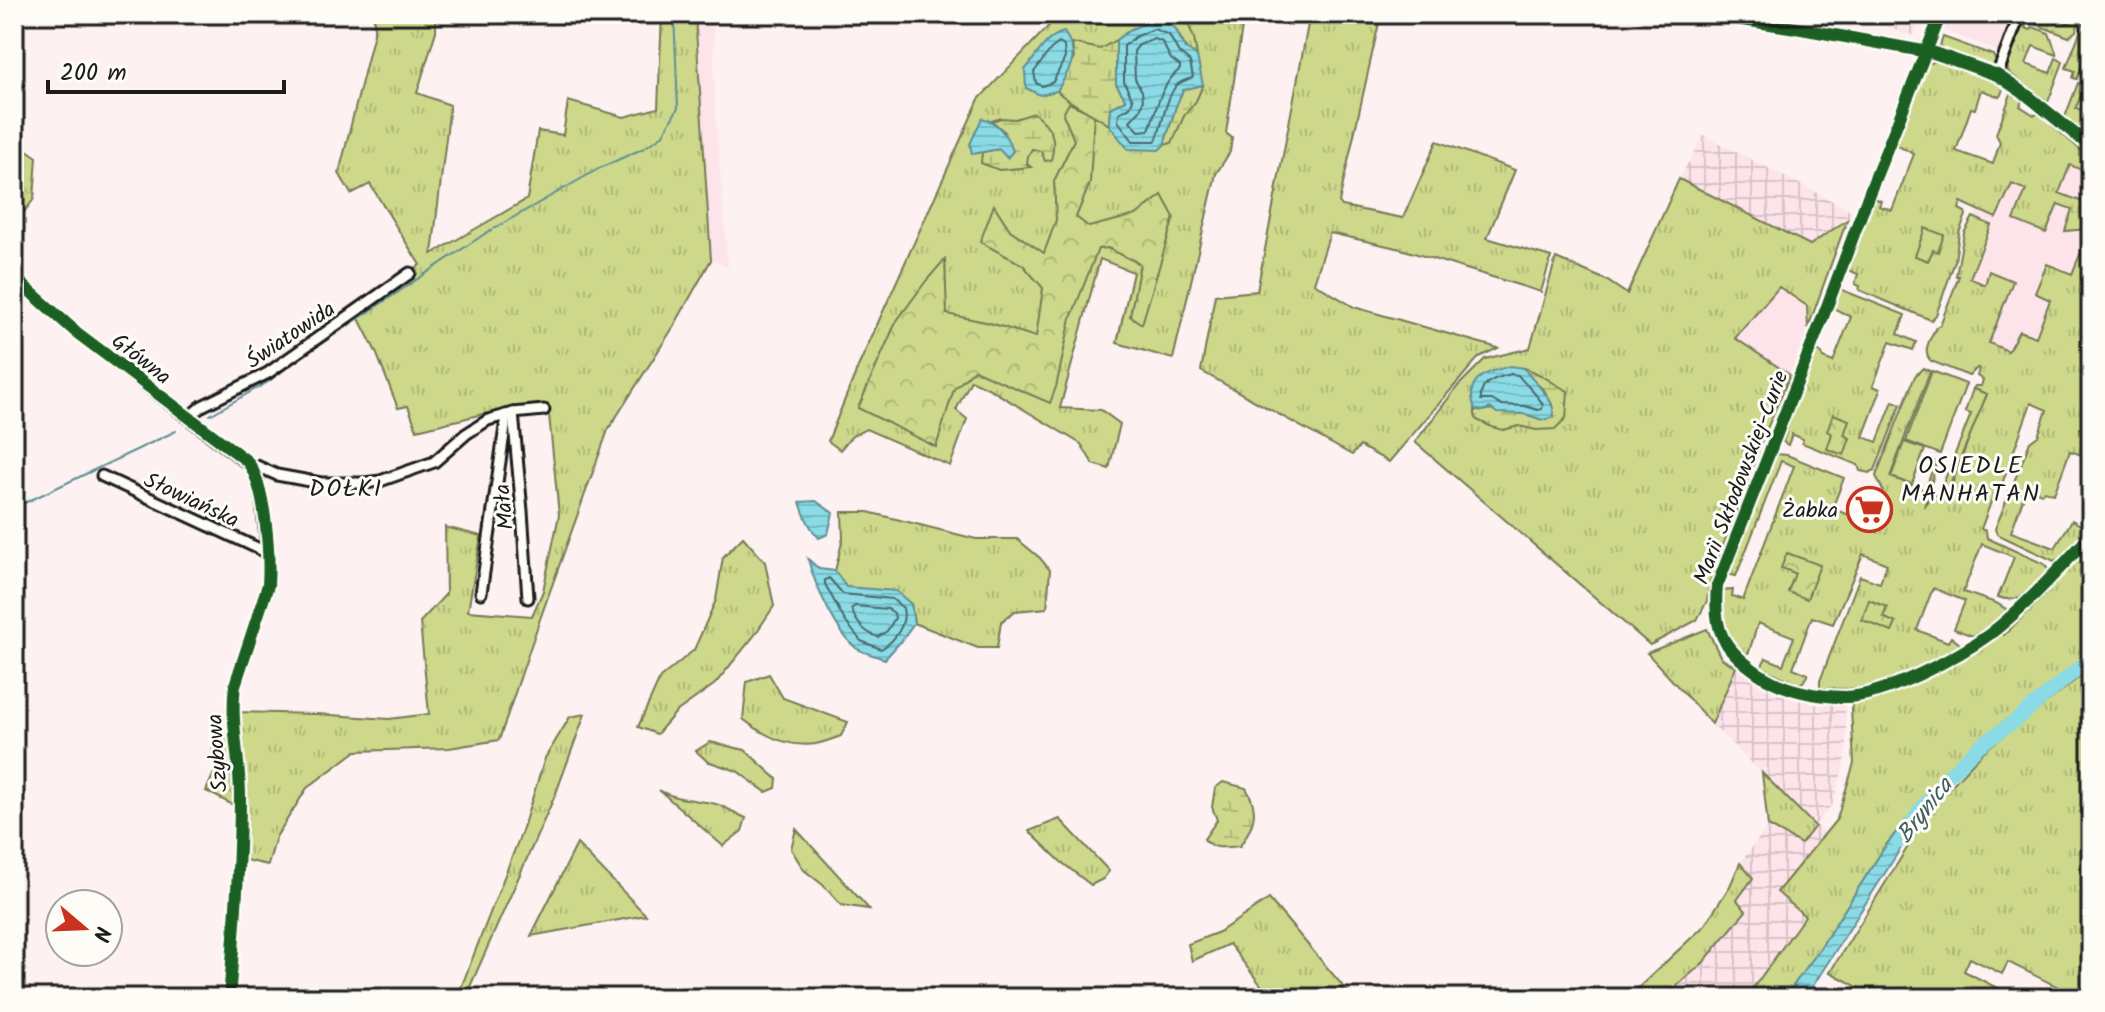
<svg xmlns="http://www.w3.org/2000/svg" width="2105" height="1012" font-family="Kalam,sans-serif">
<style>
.built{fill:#fde4ea}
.industrial{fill:url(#industrial-grid)}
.grass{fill:url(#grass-tufts);stroke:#747a54;stroke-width:2}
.forest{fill:url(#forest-crowns);stroke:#747a54;stroke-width:2}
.wetland{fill:url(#wetland-marsh);stroke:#747a54;stroke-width:2}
.garden{fill:#cdd88b;stroke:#747a54;stroke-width:2}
.water{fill:url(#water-rules);stroke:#5f8f95;stroke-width:2}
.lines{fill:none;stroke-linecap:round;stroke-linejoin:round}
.shore{stroke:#48686d;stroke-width:2}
.stream{stroke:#5f8f95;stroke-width:2}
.river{stroke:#8bdbe6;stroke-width:14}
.minor-casing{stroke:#1c1c1c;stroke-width:15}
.minor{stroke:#fdfcf7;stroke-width:9}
.cycleway-casing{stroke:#fdfcf7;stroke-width:17}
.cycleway{stroke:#1b5e20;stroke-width:12}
.labels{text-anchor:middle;stroke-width:6;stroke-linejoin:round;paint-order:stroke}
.street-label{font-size:22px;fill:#1c1c1c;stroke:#fdfcf7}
.poi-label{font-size:22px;fill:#1c1c1c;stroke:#fdfcf7;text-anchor:end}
.neighbourhood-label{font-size:24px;letter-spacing:2px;fill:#1c1c1c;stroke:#fdfcf7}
.water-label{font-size:24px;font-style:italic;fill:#435f63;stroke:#fdfcf7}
</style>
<defs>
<pattern id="industrial-grid" width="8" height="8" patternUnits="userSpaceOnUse" patternTransform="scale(2)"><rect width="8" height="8" fill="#fde4ea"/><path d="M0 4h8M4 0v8" fill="none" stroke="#d8c3c8"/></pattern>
<pattern id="grass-tufts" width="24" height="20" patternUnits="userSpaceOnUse" patternTransform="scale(2)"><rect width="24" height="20" fill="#cdd88b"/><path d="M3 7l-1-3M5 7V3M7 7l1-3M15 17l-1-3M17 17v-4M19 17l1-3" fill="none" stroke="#afb977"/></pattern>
<pattern id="forest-crowns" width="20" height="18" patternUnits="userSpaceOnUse" patternTransform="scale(2)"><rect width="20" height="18" fill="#cdd88b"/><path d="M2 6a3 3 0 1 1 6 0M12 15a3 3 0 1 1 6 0" fill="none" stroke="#afb977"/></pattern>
<pattern id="wetland-marsh" width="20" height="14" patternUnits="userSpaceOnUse" patternTransform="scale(2)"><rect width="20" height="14" fill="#cdd88b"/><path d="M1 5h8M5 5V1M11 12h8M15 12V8" fill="none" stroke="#afb977"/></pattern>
<pattern id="water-rules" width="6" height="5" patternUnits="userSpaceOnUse" patternTransform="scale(2)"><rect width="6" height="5" fill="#8bdbe6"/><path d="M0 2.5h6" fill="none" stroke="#77bbc5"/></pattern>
</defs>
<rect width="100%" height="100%" fill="#fdf1f1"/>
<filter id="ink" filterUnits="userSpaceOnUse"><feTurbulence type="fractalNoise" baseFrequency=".0125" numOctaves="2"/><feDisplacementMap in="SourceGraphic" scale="16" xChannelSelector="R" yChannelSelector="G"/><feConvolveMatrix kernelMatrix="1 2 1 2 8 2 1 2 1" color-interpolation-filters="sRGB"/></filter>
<g filter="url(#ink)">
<!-- built -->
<g class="built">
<path d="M695 14H713L715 111 728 267 711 260Z"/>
<path d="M1947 14H2015L2000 52 1941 29Z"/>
<path d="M2041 115 2091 159V272L2069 330 1980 369 1933 352 1940 326 1959 274 1974 218 1994 172 2030 123Z"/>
<path d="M1779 287 1807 306 1808 328 1790 375 1734 339Z"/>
</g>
<!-- industrial -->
<g class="industrial">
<path d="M1845 14H1923L1914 36Z"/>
<path d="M1704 135 1852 211 1847 220 1811 245 1679 179Z"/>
<path d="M1736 667 1762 684 1793 699 1815 704 1845 705 1847 742 1845 763 1832 805 1815 825 1825 834 1777 892 1806 915 1750 994 1746 998H1663L1703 963 1746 910 1736 900 1753 878 1740 863 1768 826 1800 844 1815 826 1712 724Z"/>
</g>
<!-- grass -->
<g class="grass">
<path d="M374 14H436V31L417 93 450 105 432 254 527 199 538 131 563 135 568 101 624 117 658 108 662 14H695L711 260 674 326 608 430 540 619 499 740 449 748 356 751 307 788 276 837 268 865 245 860 236 712 316 714 389 719 429 714 420 622 446 594 445 527 481 536 468 611 532 616 543 591 559 515 548 405 483 414 417 430 408 406 398 408 376 352 353 307 420 265 370 184 351 194 339 173 374 33Z"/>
<path d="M1060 14H1244L1226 133 1232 138 1230 152 1216 174 1173 359 1117 343 1133 272 1100 259 1060 408 1101 410 1120 424 1109 469 1093 464 1081 444 988 388 971 380 956 410 967 419 950 466 866 429 852 436 840 450 828 441 858 367 979 99Z"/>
<path d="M1310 14H1381L1339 202 1342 206 1403 218 1437 141 1515 170 1487 238 1551 257 1541 292 1401 249 1330 233 1314 283 1354 307 1498 348 1479 357 1389 462 1360 446 1352 455 1201 371 1215 295 1257 291Z"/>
<path d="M2026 14H2045L2069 23 2073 14H2082L2076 31 2069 37 2035 24V21L2029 18 2026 20Z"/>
<path d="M2087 14H2091V49L2088 56H2086L2077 79 2073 78 2075 71 2066 68Z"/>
<path d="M2026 25 2025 28 2031 30 2033 27 2049 33 2057 55 2033 46 2026 64 2050 73 2056 58 2063 62 2048 102 2008 72 2007 64 2021 27Z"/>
<path d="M1943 37 1993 55 1996 61 1993 66 1990 67 1945 51 1940 46Z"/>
<path d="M1936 61 1995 82 2003 89 2000 97 1981 90 1975 109 1971 108 1956 151 1993 164 2000 142 1996 134 2011 94 2022 101 2020 106 2034 115 2039 114 2091 159 2090 170 2084 171 2070 165 2059 193 2088 204 2091 198V227L2087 229 2065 231 2072 209 2058 204 2046 233 2014 220 2026 190 2012 184 1996 218 1961 202 1959 209 1965 212 1966 215 1959 233 1955 261 1936 315 1931 320 1859 290 1860 286 1855 284 1858 274 1848 270 1846 274 1844 273 1873 201 1877 199 1881 201 1879 206 1892 210 1914 154 1898 146 1895 142 1926 65Z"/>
<path d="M2078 83 2091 88V92L2083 90 2076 108 2091 114V137H2088L2065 117Z"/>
<path d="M14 141 37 157 34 199 14 225Z"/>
<path d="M1679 179 1810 245 1847 220 1808 328 1807 306 1779 287 1735 338 1790 375 1763 438 1710 581 1707 601 1697 620 1650 645 1415 442 1458 386 1485 359 1530 348 1556 258 1606 280 1627 294Z"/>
<path d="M1973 217 1991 225 1970 278 1985 285 1989 271 2013 281 1989 343 2008 351 2019 331 2036 337 2050 300 2035 293 2047 264 2072 274 2084 245 2091 247V310L2089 318 2091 319V452L2088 457 2070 451 2054 494 2045 491 2042 493 2027 488 2011 532 2055 548 2072 520 2082 526 2084 533 2058 559 2054 561 1997 534 1995 529 2030 442 2038 436 2047 410 2031 403 1998 495 1994 494 1981 529 1986 531 1987 538 2044 564 2047 567V571C2031 586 2022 606 1998 597L2014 557 1982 544 1963 592 1996 603 2006 609 2005 612 1988 627 1973 636 1954 629 1965 601 1933 588 1917 630 1948 642 1951 637 1960 644V646C1932 660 1895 681 1865 687 1850 690 1835 689 1820 688V681L1860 576 1880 583 1887 564 1863 554 1833 624 1812 617 1793 668 1808 674 1803 682 1799 684 1762 668 1763 663 1766 658 1783 665 1794 637 1758 623 1749 652 1745 656C1725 639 1723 616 1723 591L1733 590 1732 596 1743 600 1794 466 1781 461 1736 576 1727 574 1776 454 1787 455 1844 478 1832 509 1876 524 1885 502 1879 499 1883 491 1876 476 1915 376 1923 368 1930 371 1890 477 1925 490 1935 463 1936 467 1924 507 1932 494 1947 498 1977 416 1987 394 1973 389 1975 386H1981L1983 380 1977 376 1979 369 1977 368 1969 376 1931 361C1921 351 1931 338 1936 327L1940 325 1959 276H1956L1964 233Z"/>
<path d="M1842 290 1905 315 1898 334 1916 342 1913 350 1890 342 1873 386 1880 389V392L1863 437 1877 442 1893 401 1901 404 1875 470 1869 473 1860 471 1858 465 1802 443 1803 439 1792 434 1788 445 1783 442 1812 354 1818 351 1822 354 1823 358 1833 362 1851 317 1835 309 1832 304 1837 291Z"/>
<path d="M842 512H868L976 539H1017L1040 558 1050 570 1047 608 1015 611 1001 622 997 648H978L914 623 911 604 846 587 835 571 843 538Z"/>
<path d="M743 537 765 562 774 606 754 636 715 684 676 712 657 734 638 727 660 678 694 650 716 600 723 557Z"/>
<path d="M2091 541V652L2061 681 1981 738 1947 770 1886 845 1815 956 1784 998H1746L1805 916 1777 892 1837 819 1854 763 1851 709 1853 703C1892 691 1929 677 1964 656 1977 648 1989 642 2000 631L2004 635 2047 593 2044 589Z"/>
<path d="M1707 629 1721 658 1736 667 1712 724 1647 653Z"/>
<path d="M2091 668V908L2089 907 2083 920 2091 925V998H2080L2008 962 2002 974 1970 958 1964 971 2005 992 2002 998H1848L1856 986 1830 972 1935 803 1983 752Z"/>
<path d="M769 674 783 698 848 722 841 736C833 739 824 742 816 744 789 748 763 735 743 719L747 682Z"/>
<path d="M585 714 556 793 465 998H457L522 831 545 758 570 717Z"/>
<path d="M229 733 233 805 206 791 218 764 211 758 215 738Z"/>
<path d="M710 742 745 750 777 779 776 788 766 792 737 771 707 761 696 751Z"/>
<path d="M1762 773 1815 826 1801 844 1768 826Z"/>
<path d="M659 790C677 801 696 799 716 804 726 807 736 814 746 818L742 831 723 846Z"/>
<path d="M1060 819 1109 871 1103 879 1091 885 1060 861 1029 831Z"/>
<path d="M796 829 869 909 841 905 823 885 804 870 791 849Z"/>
<path d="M577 844 646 915 531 936Z"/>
<path d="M1740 863 1753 878 1737 900 1746 911 1703 963 1663 998H1631L1635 991 1704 926 1730 886Z"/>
<path d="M1269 899 1353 998H1271L1229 944 1192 961 1188 944 1219 932Z"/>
</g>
<!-- forest -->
<g class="forest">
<path d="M1069 103 1094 114 1090 183 1076 217 1089 227 1136 215 1162 195 1174 217 1142 324 1130 316 1140 264 1108 248 1098 249 1071 318 1056 387 1050 403 974 370 954 389 936 447 858 408 896 322 926 281 945 259 947 314 990 323 1036 337 1043 288 1023 265 980 242 994 205 1010 230 1044 253 1056 220 1054 181 1074 140 1063 114Z"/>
<path d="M1925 228 1944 235 1938 252 1933 250 1928 261 1915 256Z"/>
<path d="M1833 414 1849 420 1844 435 1850 438 1844 455 1827 449 1832 434 1827 431Z"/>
<path d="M1787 553 1820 565 1807 599 1788 592 1795 573 1781 568Z"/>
<path d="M1869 600 1887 607 1883 617 1896 623 1892 632 1862 620Z"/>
</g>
<!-- wetland -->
<g class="wetland">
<path d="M1156 19 1187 21 1194 38 1197 56 1186 48 1175 28Z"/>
<path d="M1116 40V84L1126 100 1110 108 1109 125C1092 112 1072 106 1057 91L1074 58 1072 43 1100 49Z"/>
<path d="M1203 85 1196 101 1184 116 1172 143 1164 145 1176 106 1183 89Z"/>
<path d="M1034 113C1052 127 1057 138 1051 160L1045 161 1041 151 1032 149 1028 156 1027 164 1031 167 999 170 981 163 982 152 1000 149 1005 132 992 121 1001 118 1015 119Z"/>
<path d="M1524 368C1541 372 1552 384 1568 391L1566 418 1555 429 1536 430 1519 426 1503 430 1492 427 1477 420 1475 415V409L1482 411C1497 405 1528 415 1543 420L1554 408 1544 390 1531 379Z"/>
<path d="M1223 782 1246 788C1260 811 1254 825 1240 846 1226 847 1214 851 1204 839L1217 820 1212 807 1215 788Z"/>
</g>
<!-- garden -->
<g class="garden">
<path d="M1932 371 1966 384 1940 454 1906 441Z"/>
<path d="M1973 389 1987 394 1945 496 1939 494 1971 414 1965 412Z"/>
<path d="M1904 442 1925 449 1912 484 1891 477Z"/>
</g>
<!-- water -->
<g class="water">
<path d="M1156 19 1175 28 1185 48 1197 56 1203 85 1183 90 1176 106 1164 145 1159 150 1128 149 1109 125 1110 108 1126 100 1116 84V40L1131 29Z"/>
<path d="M1064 32C1081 56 1070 68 1057 91L1040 95 1026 88 1025 70C1037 56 1045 37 1064 32Z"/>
<path d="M982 118C1000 123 1006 135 1013 151L1007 158 999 149 972 154 970 144Z"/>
<path d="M1510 366 1524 368C1535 386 1554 395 1554 417L1543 420 1525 414 1497 413 1490 408 1482 411 1475 409C1463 377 1486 373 1510 366Z"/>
<path d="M816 501 833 513 828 534 819 538C809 528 804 515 800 502Z"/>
<path d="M808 559 819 569 835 571 846 587 896 591 911 604 914 623 901 641 885 659C877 656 863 653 856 648 836 632 814 583 808 559Z"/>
<path d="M1905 822 1913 829 1811 989 1804 998H1784L1815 956 1886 845Z"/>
</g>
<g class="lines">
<!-- shore -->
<g class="shore">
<path d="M1154 29 1169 35 1179 53 1190 62 1193 77C1188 80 1180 81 1176 86 1165 100 1163 124 1156 141H1133L1118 121 1119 113 1130 107 1133 100 1124 82V46L1135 37Z"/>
<path d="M1154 39 1162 42 1171 59 1180 66V69C1160 86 1158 105 1149 130L1139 131 1130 121 1140 110 1143 101 1142 91 1135 79 1134 51 1139 45Z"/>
<path d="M1059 43 1064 46 1065 58 1053 82 1042 86 1036 83 1034 72 1051 49Z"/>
<path d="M1511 374 1518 375C1526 386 1537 393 1543 405L1542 409 1538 410 1525 406 1500 405 1492 400H1481C1480 380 1495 379 1511 374Z"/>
<path d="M829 578 843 594 892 599 903 608C907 624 895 641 881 649L861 641 845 621 825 584V580Z"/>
<path d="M855 606 888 609 894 613 895 618 887 631 878 637C865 633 856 622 851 609Z"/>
</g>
<!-- stream -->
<g class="stream">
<path d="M210 415 268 382 294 362 486 233 600 168 644 148 662 136 678 108 674 14"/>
<path d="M14 508 176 431"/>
</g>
<!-- river -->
<path class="river" d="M1899 842 1922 807 1948 776 1979 746 2015 721 2091 658"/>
<defs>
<g id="minor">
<path d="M1941 14 1870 191 1826 309 1717 586C1713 630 1722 648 1758 673 1782 690 1817 697 1845 697 1883 697 1960 656 1990 634 2026 606 2060 568 2091 535"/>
<path d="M1926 52 1934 53 1997 75 2028 96 2091 147"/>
<path d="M1997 75 2020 14"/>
<path d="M14 277 76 332 218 441 250 465 257 466 277 475 321 483H364L380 481 434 462 466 434 488 420 513 413 544 410"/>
<path d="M513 413 522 511 528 598"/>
<path d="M188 418 202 406 268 373 410 273"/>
<path d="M102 476 268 553"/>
<path d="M481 593 505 427V415"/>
<path d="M229 998C235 931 240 863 240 796 240 759 230 722 235 685L268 585V553L262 505 258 481 250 465"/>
</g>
</defs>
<!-- minor casing -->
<use href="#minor" class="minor-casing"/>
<!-- minor -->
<use href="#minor" class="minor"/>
<defs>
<g id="cycleway">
<path d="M1702 14 1796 28 1934 53 1997 75 2028 96 2091 147"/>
<path d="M1941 14 1870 191 1826 309 1717 586C1713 630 1722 648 1758 673 1782 690 1817 697 1845 697 1883 697 1960 656 1990 634 2026 606 2060 568 2091 535"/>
<path d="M14 277 76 332 247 461C266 485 270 554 268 585L235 685C230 722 240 759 240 796 240 863 235 931 229 998"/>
</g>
</defs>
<!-- cycleway casing -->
<use href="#cycleway" class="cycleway-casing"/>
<!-- cycleway -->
<use href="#cycleway" class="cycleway"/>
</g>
</g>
<!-- icons -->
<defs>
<symbol id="supermarket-ring" viewBox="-11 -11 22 22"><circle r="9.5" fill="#fdfcf7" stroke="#c8321e" stroke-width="1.5"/><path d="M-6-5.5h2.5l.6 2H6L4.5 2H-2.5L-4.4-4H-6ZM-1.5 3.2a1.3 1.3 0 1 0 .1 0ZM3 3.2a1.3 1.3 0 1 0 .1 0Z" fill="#c8321e"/></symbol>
</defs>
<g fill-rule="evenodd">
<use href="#supermarket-ring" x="1844" y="484" width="51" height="51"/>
</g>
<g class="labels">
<!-- street labels -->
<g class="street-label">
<text transform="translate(290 334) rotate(-34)" y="8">Światowida</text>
<text transform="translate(142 358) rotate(38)" y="8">Główna</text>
<text transform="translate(1740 477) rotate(-69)" y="8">Marii Skłodowskiej-Curie</text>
<text transform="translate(192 499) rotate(25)" y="8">Słowiańska</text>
<text transform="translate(503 507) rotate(-95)" y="8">Mała</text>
<text transform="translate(216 753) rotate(-94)" y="8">Szybowa</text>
</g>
<!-- poi labels -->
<g class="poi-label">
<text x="1838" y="517">Żabka</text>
</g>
<!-- neighbourhood labels -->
<g class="neighbourhood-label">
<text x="1971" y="473">OSIEDLE<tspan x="1971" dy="28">MANHATAN</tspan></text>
<text x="346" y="496">DOŁKI</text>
</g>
<!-- water labels -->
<g class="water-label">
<text transform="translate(1924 810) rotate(-52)" y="8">Brynica</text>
</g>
</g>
<!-- margin -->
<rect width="2105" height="1012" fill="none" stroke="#fdfcf7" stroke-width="48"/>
<rect x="24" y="24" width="2057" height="964" fill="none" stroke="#1c1c1c" stroke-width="3" filter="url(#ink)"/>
<!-- north arrow -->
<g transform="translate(84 928) rotate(109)"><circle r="38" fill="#fdfcf7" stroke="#a3a29f" stroke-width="2"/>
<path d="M0-6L14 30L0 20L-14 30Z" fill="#c8321e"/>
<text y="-12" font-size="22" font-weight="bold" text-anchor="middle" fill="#1c1c1c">N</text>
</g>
<!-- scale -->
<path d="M48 80v12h236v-12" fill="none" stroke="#1c1c1c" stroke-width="4"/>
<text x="60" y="80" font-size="24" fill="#1c1c1c" stroke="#fdfcf7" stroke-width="6" paint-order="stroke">200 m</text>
</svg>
